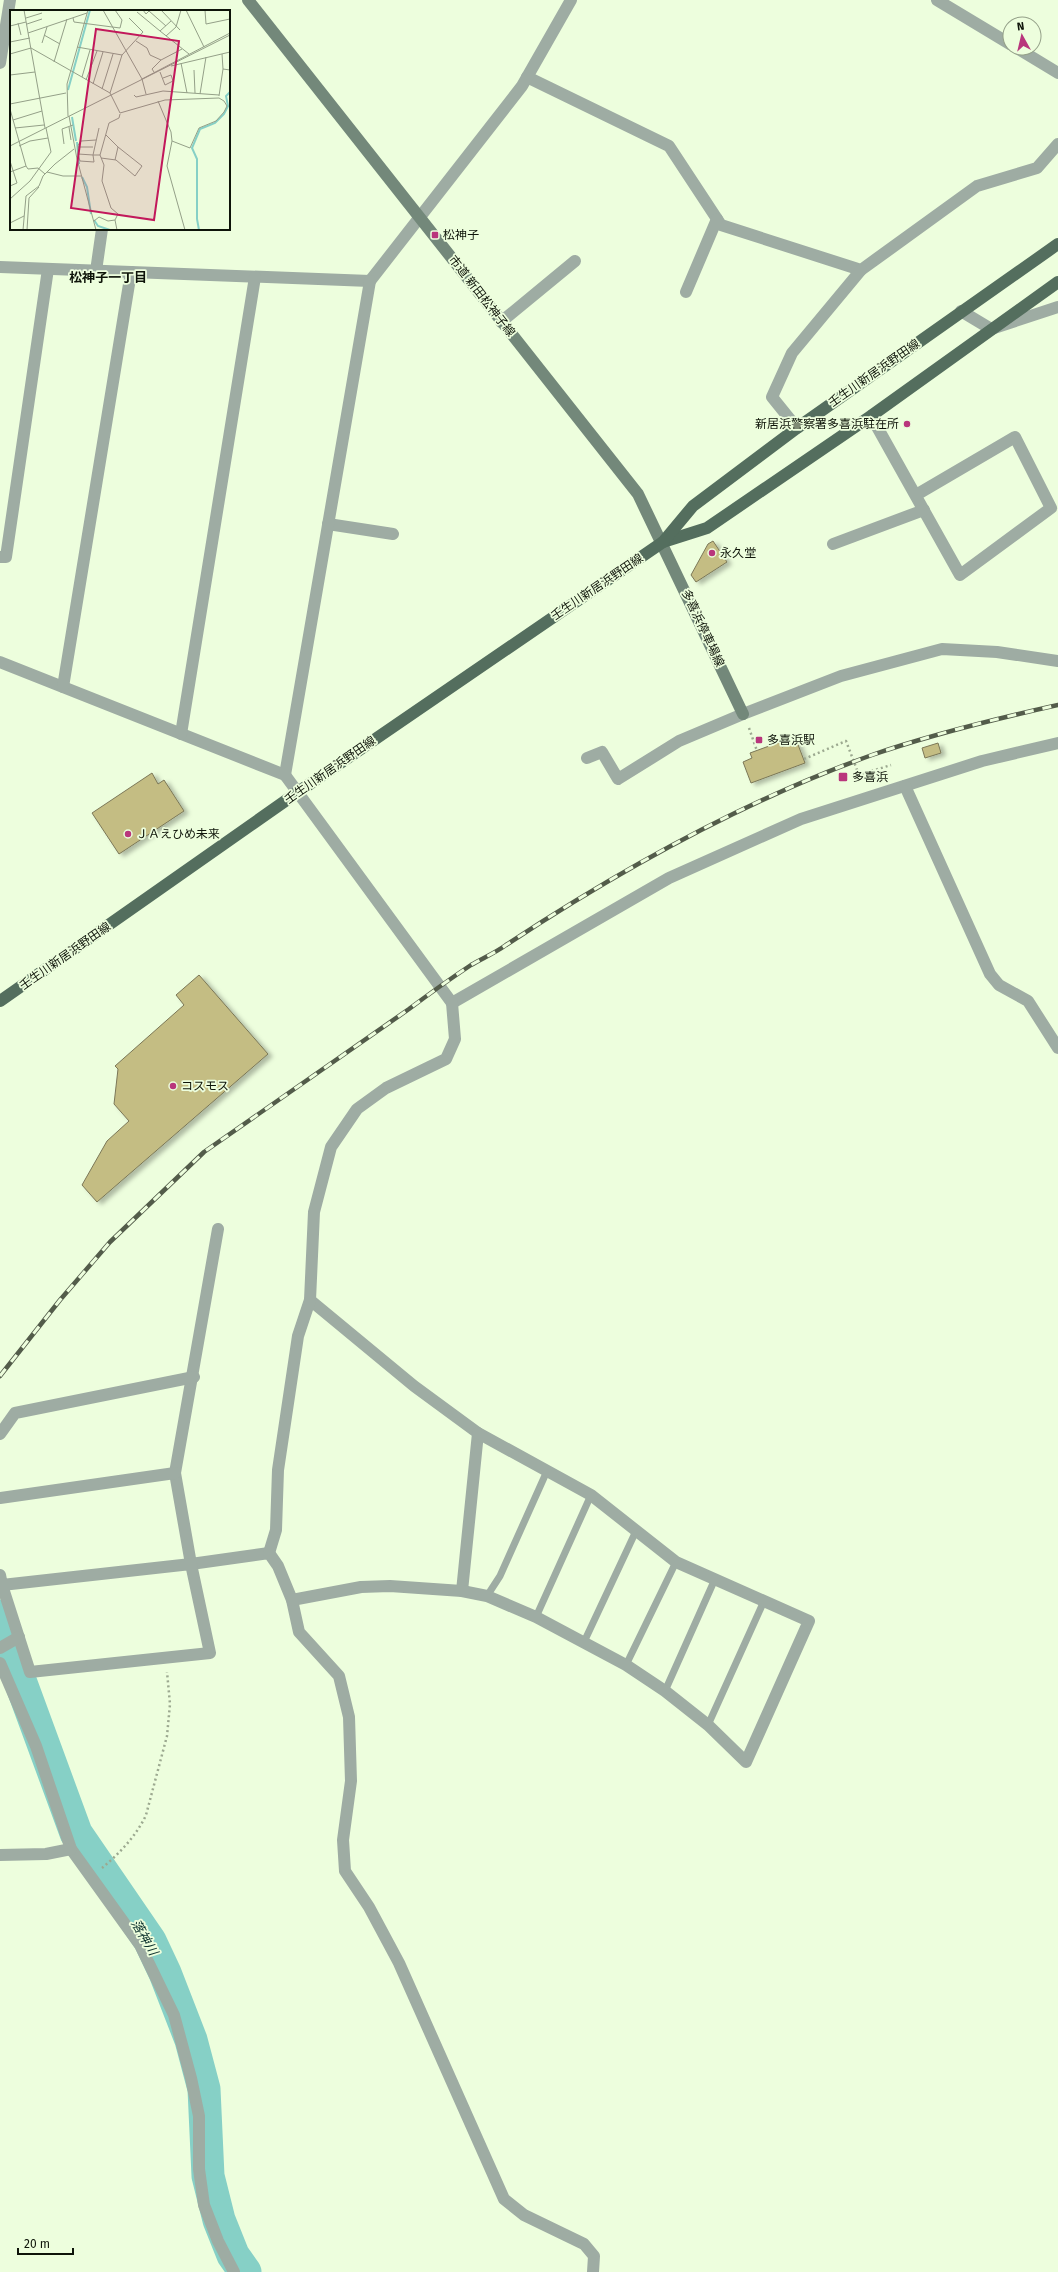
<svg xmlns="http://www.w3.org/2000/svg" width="1058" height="2272" font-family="'Fira Sans','Noto Sans JP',sans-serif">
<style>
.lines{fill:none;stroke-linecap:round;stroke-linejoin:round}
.river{stroke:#86d0c6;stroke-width:33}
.building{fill:#c4bd83;stroke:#7b7757;filter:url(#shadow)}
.path{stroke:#9ca990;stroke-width:2.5;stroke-dasharray:2 3;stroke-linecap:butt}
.lane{stroke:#9eaca3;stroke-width:7}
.street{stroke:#9eaca3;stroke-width:12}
.secondary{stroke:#73887a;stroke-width:12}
.primary{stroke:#546e5e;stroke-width:12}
.rail-casing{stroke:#535c4a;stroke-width:4.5}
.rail{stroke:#edfedd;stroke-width:3;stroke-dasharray:9;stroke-linecap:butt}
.poi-dot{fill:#b9367c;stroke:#edfedd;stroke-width:1.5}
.labels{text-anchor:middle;stroke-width:3.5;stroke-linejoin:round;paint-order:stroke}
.poi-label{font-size:12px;fill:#0e1409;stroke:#edfedd;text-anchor:start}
.street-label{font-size:12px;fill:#0e1409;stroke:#edfedd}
.neighbourhood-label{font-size:13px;font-weight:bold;fill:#0e1409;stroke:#edfedd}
.water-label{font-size:13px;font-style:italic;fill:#0d322e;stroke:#edfedd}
.inset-river{fill:none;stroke:#86d0c6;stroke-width:2}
.inset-road{fill:none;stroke:#94a088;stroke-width:1}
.view{fill:#c2185b;fill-opacity:0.15;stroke:#c2185b;stroke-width:2}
.inset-edge{fill:none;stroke:#0e1409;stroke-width:2}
</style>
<defs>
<filter id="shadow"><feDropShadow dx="4.5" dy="2.5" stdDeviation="2" flood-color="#0004"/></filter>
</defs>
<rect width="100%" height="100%" fill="#edfedd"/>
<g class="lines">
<!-- river -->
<path class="river" d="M0 1616 11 1656 76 1833 150 1941 165 1973 191 2040 204 2089 208 2176 219 2220 233 2255 245 2272"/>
</g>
<!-- building -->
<g class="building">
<path d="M713 541 727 562 696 582 691 575 708 544Z"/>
<path d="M780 742 782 747 797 742 805 763 751 783 743 762 752 758 750 753Z"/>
<path d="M938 743 941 753 925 758 922 748Z"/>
<path d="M152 773 158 784 164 780 184 811 119 854 92 813Z"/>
<path d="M199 975 268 1054 97 1202 82 1185 107 1141 129 1121 114 1104 118 1069 115 1066 184 1005 176 995Z"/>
</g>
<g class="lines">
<!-- path -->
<g class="path">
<path d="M749 728 757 751"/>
<path d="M804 759 846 741 859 775 891 765"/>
<path d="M102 1868C119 1854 137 1835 146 1815L167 1736 170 1704 167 1672"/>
</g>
<!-- lane -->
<g class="lane">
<path d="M487 1596 500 1576 547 1471"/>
<path d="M536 1617 591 1495"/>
<path d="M584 1642 636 1531"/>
<path d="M626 1665 676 1562"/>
<path d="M665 1691 715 1579"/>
<path d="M708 1725 764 1601"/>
</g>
<!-- street -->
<g class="street">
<path d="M937 0 1010 44"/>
<path d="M1017 48 1058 73"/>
<path d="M0 63 10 0"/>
<path d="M527 77 669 146 721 225 861 270 977 186 1037 168 1058 144"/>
<path d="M0 267 370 281 522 86 571 0"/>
<path d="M96 271 102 229"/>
<path d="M686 292 717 219"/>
<path d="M961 311 991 329 1058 307"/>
<path d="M501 322 575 261"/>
<path d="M871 416 960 575 1051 508 1015 437 916 495"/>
<path d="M797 428 772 397 792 353 861 270"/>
<path d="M328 524 393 534"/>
<path d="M833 544 924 510"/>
<path d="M0 557H6L48 269"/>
<path d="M0 662 285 775 452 1003 669 878 801 819 982 761 1058 743"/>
<path d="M63 687 131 272"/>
<path d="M181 734 255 277"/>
<path d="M587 758 602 752 618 779 679 741 743 714 841 676 942 649 997 652 1058 661"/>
<path d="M285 775 370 281"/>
<path d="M905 786 990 974 999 985 1028 1001 1058 1048"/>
<path d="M218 1229 175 1473 191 1564 269 1553 278 1566 292 1600 299 1632 339 1676 349 1717 351 1781 343 1840 345 1871 369 1907 399 1963 504 2199 524 2215 584 2244 594 2256 593 2272"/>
<path d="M310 1300 414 1386 478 1433 462 1591"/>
<path d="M0 1434 15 1413 194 1377"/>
<path d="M0 1498 175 1473"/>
<path d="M269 1553 276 1530 278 1470 298 1336 310 1300 314 1212 331 1147 357 1109 386 1088 446 1059 455 1039 452 1003"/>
<path d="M0 1575 2 1585 30 1672 210 1653 191 1564 2 1585"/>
<path d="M292 1600 361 1587 390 1586 462 1591 487 1596 536 1617 626 1665 665 1691 708 1725 746 1762 809 1621 676 1562 591 1495 478 1433"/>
<path d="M0 1648 19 1637"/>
<path d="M0 1663 36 1746 71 1849 140 1945 174 2015 191 2078 199 2116V2169L204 2205 218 2241 234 2272"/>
<path d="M0 1855 46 1854 71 1849"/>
</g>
<!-- secondary -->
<path class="secondary" d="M248 0 638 494 743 714"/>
<!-- primary -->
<g class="primary">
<path d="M663 542 707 528 871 416 1058 282"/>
<path d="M0 1001 298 792 663 542 693 506 797 428 1058 244"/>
</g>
<defs>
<path id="rail" d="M0 1376 60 1300 110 1242 204 1152 409 1009C429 994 450 979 471 965 483 958 495 953 506 945 620 870 743 801 872 755 933 734 995 719 1058 705"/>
</defs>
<!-- rail casing -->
<use href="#rail" class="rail-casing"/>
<!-- rail -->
<use href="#rail" class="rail"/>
</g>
<!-- markers -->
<g class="poi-dot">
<rect x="431" y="231" width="8" height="8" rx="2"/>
<circle cx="907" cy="424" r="4"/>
<circle cx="712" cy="553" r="4"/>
<rect x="755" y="736" width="8" height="8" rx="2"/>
<rect x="838" y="772" width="10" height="10" rx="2"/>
<circle cx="128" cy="834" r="4"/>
<circle cx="173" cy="1086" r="4"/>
</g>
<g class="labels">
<!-- poi labels -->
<g class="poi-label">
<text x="443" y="239">松神子</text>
<text x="899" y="428" text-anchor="end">新居浜警察署多喜浜駐在所</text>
<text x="720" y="557">永久堂</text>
<text x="767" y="744">多喜浜駅</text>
<text x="852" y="781">多喜浜</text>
<text x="136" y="838">ＪＡえひめ未来</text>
<text x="181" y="1090">コスモス</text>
</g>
<!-- street labels -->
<g class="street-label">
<text transform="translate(482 296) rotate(52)" y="4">市道 新田松神子線</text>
<text transform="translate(874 373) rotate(-35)" y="4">壬生川新居浜野田線</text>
<text transform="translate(597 587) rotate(-34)" y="4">壬生川新居浜野田線</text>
<text transform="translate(703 628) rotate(65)" y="4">多喜浜停車場線</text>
<text transform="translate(330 770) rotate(-35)" y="4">壬生川新居浜野田線</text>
<text transform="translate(65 956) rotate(-35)" y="4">壬生川新居浜野田線</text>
</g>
<!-- neighbourhood labels -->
<g class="neighbourhood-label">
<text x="108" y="282">松神子一丁目</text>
</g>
<!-- water labels -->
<g class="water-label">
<text transform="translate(145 1937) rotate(59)" y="5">落神川</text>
</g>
</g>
<!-- overview -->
<g transform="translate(10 10)">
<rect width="220" height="220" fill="#edfedd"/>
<path class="inset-river" d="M58 80 80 0M62 107 66 131M67 132 69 154M72 167 77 177 81 204M84 210 88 216 100 220M189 220 187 209V149L182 138 190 119 205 113 214 104 218 96 216 86 220 82"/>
<path class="inset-road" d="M14 0 35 118M93 0 132 69M133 0 136 4 139 1 156 16M151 0 170 20M176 0 194 37M195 0 196 14 220 9M127 2 150 21 161 11M16 8 32 3M63 8 64 12 110 18 112 10 105 0M8 13 11 25M17 14 32 9M0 16 16 12M150 21 179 44M18 23 77 3M34 25 50 34M156 26 166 17 171 0M126 31 137 38 140 45 151 50 172 39M0 32 20 28M32 33 37 17M67 37 112 45 133 22 119 8M0 44 21 38 100 83 110 103 155 90 209 88 214 91 217 96 214 102 206 111 189 118 180 138 162 131M212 44 213 59 220 60M44 52 57 9M171 53 177 83M161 56 220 42M184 60 185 83M144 62 142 59 151 50M150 62 155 75 163 71 161 65 153 68M0 65 25 62M72 67 80 40M132 69 220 23M132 69 136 84M76 70 87 41M83 74 93 42M92 79 103 44M100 83 112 45M190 84 196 47M124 85 126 87 153 81 209 85M209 86 213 59M148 91 161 122 162 131 157 156 175 220M0 94 56 83M0 99 16 156M58 106 57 74 78 0M59 106 67 149M3 110 32 101M59 117 61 130M5 118 34 115M89 118 83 145H90L94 155 92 171 101 198 108 204 105 210 107 220M96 125 108 137 105 150M54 134 52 119 63 115M0 136 220 25M9 136 20 131 38 128M68 137H83M68 144 83 145 84 152 70 151 68 144V135L71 131 86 130M90 145 99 113 109 108 110 104M91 148 106 150 125 166 132 156 108 137M67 149 86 220M0 151 7 173 0 176M0 162 16 156 18 159 28 158 35 164M37 162 53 166H71M0 189 20 171 41 142 36 118M84 211 89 207 98 211 105 210M0 213 14 206M13 220 16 186 29 176 33 166 45 154 64 139M17 220 19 188 29 177"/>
<path class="view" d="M86 19 169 31 144 210 61 198Z"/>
<rect width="220" height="220" class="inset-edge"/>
</g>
<!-- north arrow -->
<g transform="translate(1022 36) rotate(352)"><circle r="19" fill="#edfedd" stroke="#94a088"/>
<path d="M0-3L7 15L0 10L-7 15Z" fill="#b9367c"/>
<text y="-6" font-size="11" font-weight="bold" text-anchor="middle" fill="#0e1409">N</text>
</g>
<!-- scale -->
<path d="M18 2248v6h55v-6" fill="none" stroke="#0e1409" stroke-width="2"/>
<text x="24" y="2248" font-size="12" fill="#0e1409" stroke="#edfedd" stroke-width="3" paint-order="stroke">20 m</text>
</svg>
